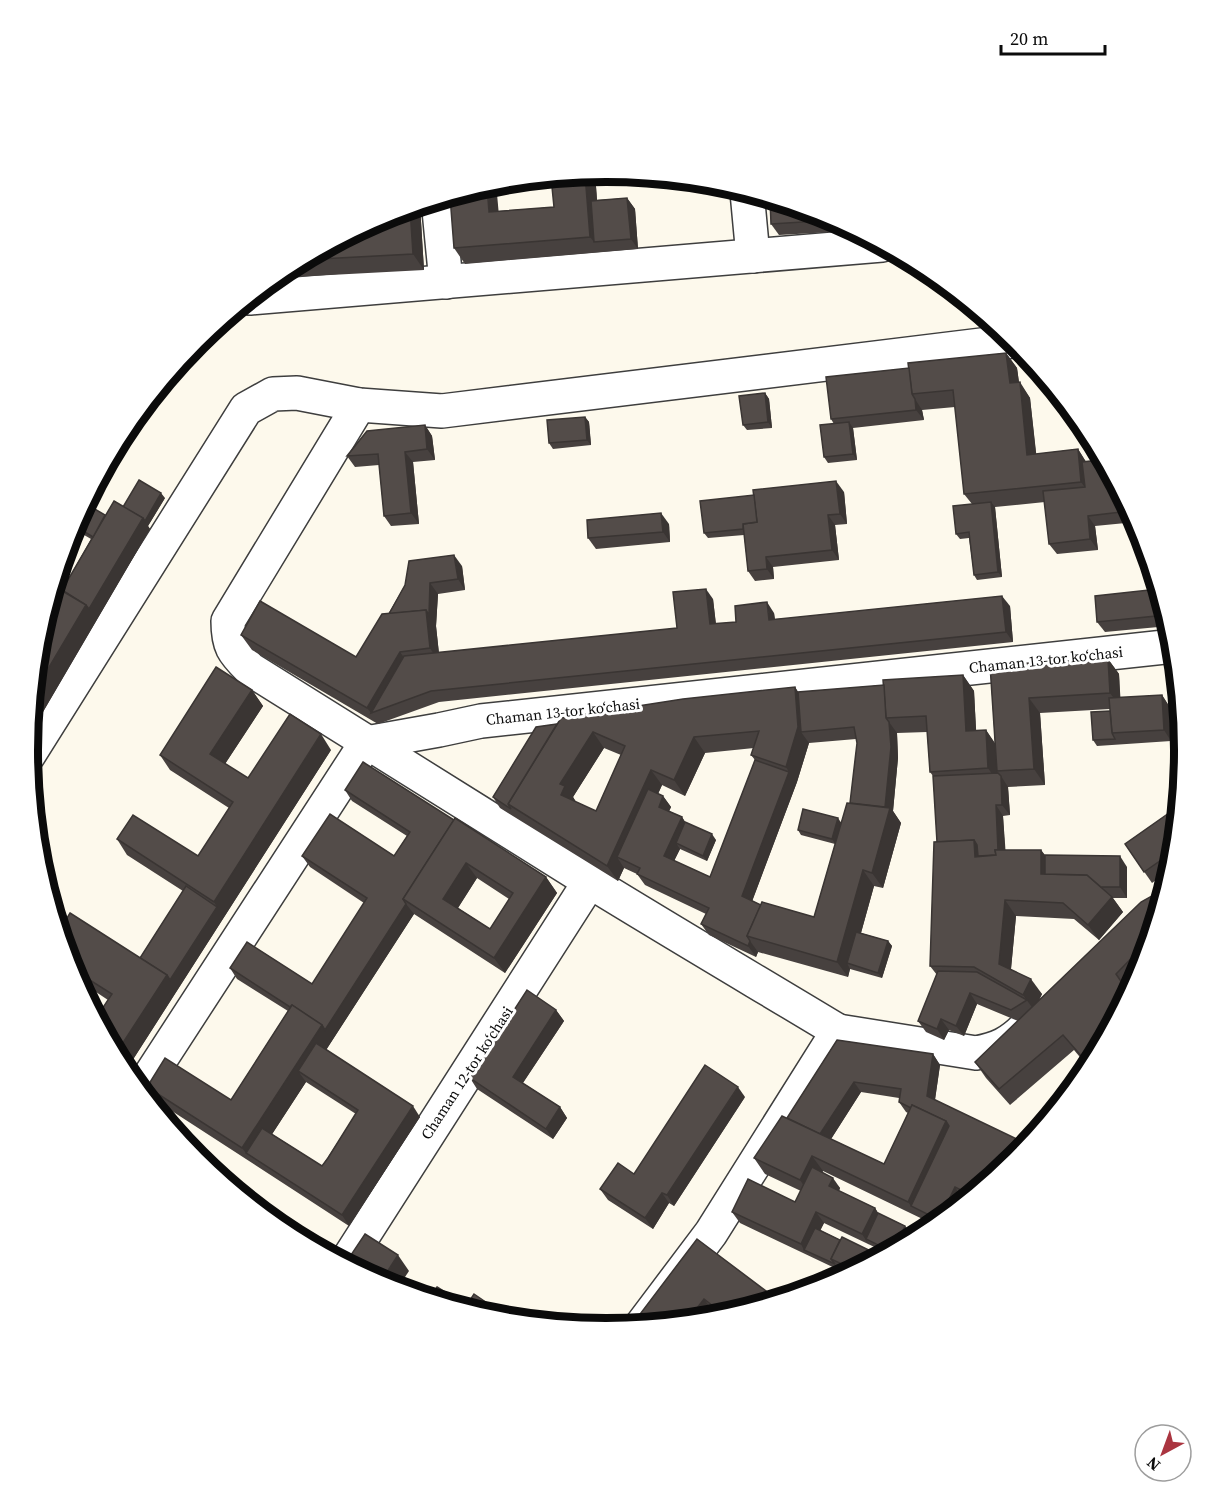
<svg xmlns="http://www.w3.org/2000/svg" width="1211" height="1501" font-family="'Source Serif 4',serif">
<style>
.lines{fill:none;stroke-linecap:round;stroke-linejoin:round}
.minor-casing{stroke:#3e3e3e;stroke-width:36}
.minor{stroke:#fff;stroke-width:33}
.wall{fill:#47413f;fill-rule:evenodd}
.shaded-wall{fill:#3a3533}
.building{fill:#534c49;stroke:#3a3533;stroke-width:1.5;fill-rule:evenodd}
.labels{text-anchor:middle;stroke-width:6;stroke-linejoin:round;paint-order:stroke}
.street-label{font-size:15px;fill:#0b0b0b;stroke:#fff}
.rim{fill:none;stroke:#0b0b0b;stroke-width:8}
</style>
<rect width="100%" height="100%" fill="#fdf9ec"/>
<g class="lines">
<defs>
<g id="minor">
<path d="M747 192 753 256"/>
<path d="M438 200 446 282"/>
<path d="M250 298 882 245"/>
<path d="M359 405 228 621C228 646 233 652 250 669 363 739 476 811 589 881 672 932 755 981 838 1031"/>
<path d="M28 756 246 409 273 394 297 393 359 405 442 411 1014 341"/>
<path d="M140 1091 366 743 439 730 481 721 1174 646"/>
<path d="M345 1264 590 881"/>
<path d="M641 1326 711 1233 838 1031 976 1053C998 1049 1010 1043 1025 1028"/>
</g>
</defs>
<!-- minor casing -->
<use href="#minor" class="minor-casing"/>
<!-- minor -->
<use href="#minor" class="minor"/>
</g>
<!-- wall -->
<g class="wall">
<path d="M595 173 597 200 627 198 635 209 638 249 465 264 454 248 499 211 554 207 551 177Z"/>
<path d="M420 205 424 270 274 278 284 269 379 219H382L384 216Z"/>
<path d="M827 216 848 228 849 231 779 235 771 224Z"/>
<path d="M1006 353 1017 368 1019 382 1030 398 1036 454 1078 449 1086 462 1100 460 1099 452 1136 522 1095 526 1098 550 1057 554 1049 544 1045 502 995 507 1002 577 977 580 974 575 969 538 960 539 956 534 972 504 964 494 955 407 922 410 924 420 853 428 857 460 828 463 824 457 834 424 831 419 909 368Z"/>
<path d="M765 393 769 399 772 428 747 430 743 425Z"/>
<path d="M585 417 589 422 591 445 553 449 549 443Z"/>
<path d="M425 425 432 436 435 460 413 462 419 524 391 526 384 516 379 465 355 467 347 456Z"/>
<path d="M844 492 847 524 835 525 839 560 773 567 774 579 755 581 748 571 744 535 708 538 704 533Z"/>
<path d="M165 498 148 526 150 529 40 717 31 712 38 637 62 590 91 539 79 532 75 526 105 515 123 507Z"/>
<path d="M669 524 670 542 596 549 588 538Z"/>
<path d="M462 566 465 590 438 594 436 626 439 653 677 628 713 599 716 624 736 622 774 613 775 619 1010 606 1013 642 439 702 378 724 252 650 241 635 356 657 388 614 405 585Z"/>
<path d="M1158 589 1169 626 1105 632 1097 622Z"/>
<path d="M1108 659 1119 674 1120 698 1162 695 1169 706 1171 741 1097 746 1093 740 1110 711V709L1040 713 1045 785 1008 787 1010 815 1003 816 1005 850H1041L1045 855 1127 867V898H1113L1123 912 1099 940 1074 919 1016 916 1011 969 1042 994 1039 1000 1166 888 1140 972 1135 982 1127 990 1129 993 1089 1068 1074 1050 1010 1105 986 1078 975 1062 1018 1021 977 1004 964 1036 949 1030 944 1040 926 1032 918 1021 937 975 930 966 937 842 933 776 930 772 927 732 897 733 898 758 893 811 901 823 883 888 874 886 861 933 888 941 892 946 882 978 850 969 848 977 758 952 756 957 709 935 701 924 706 914 645 885 637 874 624 868 618 881 500 808 493 797 536 727 795 687 798 692 884 685 963 675 974 691 976 731 986 730 995 744 990 665ZM856 739 857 743 850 803 841 822 798 830 801 835 835 844 814 917 761 905 752 901 797 782 809 743ZM604 748 621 755 596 811 576 802 573 797ZM754 748 751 755 755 760 710 877 674 861 680 849 707 861 716 840 685 822 682 817 669 811 671 807 663 796 658 794 662 785 685 796 705 753Z"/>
<path d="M252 690 263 706 225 764 248 778 331 750 125 1072 96 1018 108 1000 75 978 71 972 59 931 140 958 183 891 127 855 117 839 198 856 229 808 170 770 160 755Z"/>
<path d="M345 790 454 820 546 877 557 893 505 973 414 914 326 1050 420 1117 349 1226 158 1102 147 1087 231 1100 288 1011 237 979 230 968 312 984 364 903 310 867 302 856H394L407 836 352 801ZM477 878 509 899 490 929 458 908ZM306 1082 356 1114 322 1166 272 1134Z"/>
<path d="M1179 806 1173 864 1171 869 1152 883 1125 844Z"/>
<path d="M556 1010 564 1021 523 1083 560 1107 567 1118 553 1139 477 1089 470 1078Z"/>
<path d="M837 1040 933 1054 940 1065 935 1100 1014 1160 966 1199 962 1198 959 1205 935 1225 823 1171 822 1172 840 1188 839 1191 875 1208 878 1213 905 1226 909 1231 903 1244 887 1253 824 1223 820 1230 840 1240 881 1256 841 1271 740 1223 732 1212 795 1202 801 1191 765 1174 754 1158 787 1118ZM861 1092 899 1098V1102L906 1112 908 1113 884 1164 831 1139Z"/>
<path d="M745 1097 674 1206 669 1203 653 1229 608 1200 600 1189 634 1174Z"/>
<path d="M697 1239 778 1300 719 1318 715 1314 631 1326Z"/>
</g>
<!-- shaded-wall -->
<g class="shaded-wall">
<path d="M595 173 600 241 594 242 590 237 585 174Z"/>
<path d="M493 183H496L500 227 489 212 487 185Z"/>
<path d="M627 198 635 209 638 249 631 239Z"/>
<path d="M420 205 424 270 413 254 410 208Z"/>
<path d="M1006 353 1017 368 1021 398 1010 383Z"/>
<path d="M1020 382 1030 398 1038 470 1027 455Z"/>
<path d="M765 393 769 399 772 428 768 422Z"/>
<path d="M915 399 922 410 924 420 916 410Z"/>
<path d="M585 417 589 422 591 445 587 440Z"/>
<path d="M849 422 853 428 857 460 853 454Z"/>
<path d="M425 425 432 436 435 460 427 449Z"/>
<path d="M1078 449 1088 465 1092 497 1081 482Z"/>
<path d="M405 452 413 462 419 524 411 513Z"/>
<path d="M836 481 844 492 847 524 840 514Z"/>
<path d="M161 493 165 498 148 526 150 529 40 717 31 705 32 696 86 605 143 518Z"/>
<path d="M991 502 995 507 1002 577 998 572Z"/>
<path d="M661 513 669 524 670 542 663 532Z"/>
<path d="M828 515 835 525 839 560 832 550Z"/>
<path d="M1088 516 1095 526 1098 550 1090 539Z"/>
<path d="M454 555 462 566 465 590 458 579Z"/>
<path d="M766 557 773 567 774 579 767 569Z"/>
<path d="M430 583 438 594 436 626 440 664 430 648 426 610Z"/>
<path d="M706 589 713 599 717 635 710 624Z"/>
<path d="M1002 596 1010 606 1013 642 1006 632Z"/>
<path d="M767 602 774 613 776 631 769 620Z"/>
<path d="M400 652 411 667 371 713 367 708Z"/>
<path d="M1108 659 1119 674 1121 708 1110 693Z"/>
<path d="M963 675 974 691 977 747 966 731Z"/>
<path d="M795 687 805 703 801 732 809 743 797 782 750 907 742 896 789 772 786 767Z"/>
<path d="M252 690 263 706 221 770 210 754Z"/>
<path d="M1162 695 1169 706 1171 741 1164 730Z"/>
<path d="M1029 698 1040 713 1045 785 1034 769Z"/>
<path d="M889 722 897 733 898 758 893 811 901 823 883 888 872 873 884 812Z"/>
<path d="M986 730 997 746V771L998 773 999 784 988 768Z"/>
<path d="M593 732 604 748 573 797 576 802 561 795 560 784Z"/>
<path d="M321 734 331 750 125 1072 115 1055 167 975 217 907 214 902Z"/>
<path d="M694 737 705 753 685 796 674 780Z"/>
<path d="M651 770 662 785 627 862 617 857 624 868 618 881 607 866Z"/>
<path d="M1001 776 1008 787 1010 815 1002 805Z"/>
<path d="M663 796 671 807 666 818 659 807Z"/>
<path d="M996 805 1003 816 1007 871 999 860Z"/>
<path d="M682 817 689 828 676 843 680 849 671 867 664 856Z"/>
<path d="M838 818 842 824 836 845 832 839Z"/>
<path d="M712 834 716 840 707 861 703 856Z"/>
<path d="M974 840 984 855 975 857Z"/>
<path d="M1041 850 1052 866V879L1041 874Z"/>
<path d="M1120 856 1127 867V898L1120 887Z"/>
<path d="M466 863 477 878 454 914 443 899Z"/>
<path d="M863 870 874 886 852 965 847 963 850 969 848 977 837 962Z"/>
<path d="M546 877 557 893 505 973 494 958Z"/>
<path d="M1112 897 1123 912 1099 940 1088 925Z"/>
<path d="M1005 900 1016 916 1010 979 999 964Z"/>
<path d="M406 904 414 914 308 1078 298 1071 306 1082 256 1159 246 1153 242 1148 322 1025Z"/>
<path d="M750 941 758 952 756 957 748 946Z"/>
<path d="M888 941 892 946 882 978 878 973Z"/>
<path d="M1031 979 1042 994 1034 1010 1023 995Z"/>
<path d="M970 993 977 1004 964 1036 956 1026Z"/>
<path d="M556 1010 564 1021 520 1087 513 1077Z"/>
<path d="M941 1019 949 1030 944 1040 937 1029Z"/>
<path d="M933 1054 940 1065 934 1106 927 1096Z"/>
<path d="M854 1082 861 1092 826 1147 818 1136Z"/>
<path d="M738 1087 745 1097 674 1206 667 1195Z"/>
<path d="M413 1106 420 1117 349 1226 342 1215Z"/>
<path d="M560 1107 567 1118 553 1139 546 1129Z"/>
<path d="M946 1121 957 1137 911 1206 908 1202Z"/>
<path d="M812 1156 823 1171 811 1196 800 1180Z"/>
<path d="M833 1178 840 1188 836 1197 829 1186Z"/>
<path d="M955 1187 962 1198 959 1205 940 1221Z"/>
<path d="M662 1193 669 1203 653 1229 645 1218Z"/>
<path d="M875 1208 882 1219 866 1239 869 1245 862 1234Z"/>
<path d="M816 1212 824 1223 810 1252 804 1250 801 1244Z"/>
<path d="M905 1226 909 1231 903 1244 894 1249Z"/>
<path d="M398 1255 409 1271 397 1289 380 1283Z"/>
<path d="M704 1299 715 1314 712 1319 687 1321Z"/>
</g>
<!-- building -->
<g class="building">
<path d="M585 174 590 237 454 248 450 196 487 185 489 212 554 207 551 177Z"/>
<path d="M627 198 631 239 594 242 591 201Z"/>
<path d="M770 199 827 216 835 220 771 224Z"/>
<path d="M410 208 413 254 301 260 379 219H382L381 218 384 216Z"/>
<path d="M1006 353 1010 383 1020 382 1027 455 1078 449 1081 482 964 494 953 390 912 394 908 363Z"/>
<path d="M909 368 912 394 915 399 916 410 831 419 826 377Z"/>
<path d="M765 393 768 422 743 425 739 396Z"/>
<path d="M585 417 587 440 549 443 547 420Z"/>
<path d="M849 422 853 454 824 457 820 425Z"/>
<path d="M425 425 427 449 405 452 411 513 384 516 378 454 347 456 367 431Z"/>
<path d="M1099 452 1130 511 1088 516 1090 539 1049 544 1043 491 1085 487 1082 462 1100 460Z"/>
<path d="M139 480 161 493 145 521 143 518 123 507Z"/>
<path d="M836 481 840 514 828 515 832 550 766 557 767 569 748 571 743 524 757 522 753 490Z"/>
<path d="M754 495 757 522 743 524V529L704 533 700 501Z"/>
<path d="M114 501 143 518 89 609 86 605 62 590Z"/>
<path d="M991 502 998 572 974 575 969 532 956 534 953 506Z"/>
<path d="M88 505 105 515 93 537 75 526Z"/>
<path d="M661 513 663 532 588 538 587 520Z"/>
<path d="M454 555 458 579 430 583 429 615 426 610 389 614 405 585 409 561Z"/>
<path d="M54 586 86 605 32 696 38 637Z"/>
<path d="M706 589 710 624 736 622 735 606 767 602 769 620 1002 596 1006 632 431 691 371 713 404 656 677 628 673 592Z"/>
<path d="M1158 589 1166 615 1097 622 1095 596Z"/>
<path d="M260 601 356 657 382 614 426 610 430 648 400 652 367 708 241 635Z"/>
<path d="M1108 659 1110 693 1029 698 1034 769 997 771 990 665Z"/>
<path d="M216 667 252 690 210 754 248 778 290 714 321 734 214 902 117 839 133 815 198 856 233 802 160 755Z"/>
<path d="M963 675 966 731 986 730 988 768 930 772 926 716 886 718 883 680Z"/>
<path d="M884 685 886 718 889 722 891 747 885 807 850 803 857 743 854 727 801 732 798 692Z"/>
<path d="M795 687 798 727 786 767 751 755 759 731 694 737 674 780 651 770 607 866 508 804 561 718 683 699ZM593 732 625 746 596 811 561 795 565 786 560 784Z"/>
<path d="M1162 695 1164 730 1112 733 1109 698Z"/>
<path d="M1110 711 1112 733 1115 739 1093 740 1091 712Z"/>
<path d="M557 724 508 804 511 809 493 797 536 727Z"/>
<path d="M755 760 789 772 742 896 761 905 747 936 750 941 748 946 701 924 709 908 637 874 640 868 617 857 648 789 663 796 659 807 682 817 664 856 710 877Z"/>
<path d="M363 762 454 820 403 899 406 904 325 1030 322 1025 292 1005 290 1007 230 968 247 942 312 984 367 898 302 856 330 814 394 856 410 832 345 790Z"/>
<path d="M998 773 1001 776 1002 805H996L998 850H995L996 855 978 856 977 845 974 840 937 842 933 776Z"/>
<path d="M847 803 890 808 872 873 863 870 837 962 747 936 762 902 814 917Z"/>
<path d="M1179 806 1174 851 1144 872 1125 844Z"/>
<path d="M803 809 838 818 832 839 798 830Z"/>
<path d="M455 818 546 877 494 958 403 899ZM466 863 513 893 490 929 443 899Z"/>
<path d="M685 822 712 834 703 856 676 843Z"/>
<path d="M974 840 975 857 996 855 995 850H1041V874L1087 875 1112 897 1088 925 1063 903 1005 900 999 964 1031 979 1023 995 974 967 930 966 934 842Z"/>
<path d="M1045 855 1120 856V887H1101L1087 875 1045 874Z"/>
<path d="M186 886 217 907 170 980 167 975 140 958Z"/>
<path d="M1166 888 1150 939 1116 974 1129 993 1090 1066 1063 1035 999 1089 975 1062 1141 902Z"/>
<path d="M70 913 167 975 115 1055 96 1018 112 994 69 967 59 931Z"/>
<path d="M856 932 888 941 878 973 847 963Z"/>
<path d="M938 971 977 972 1027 1000 1011 1010 970 993 956 1026 941 1019 937 1029 918 1021Z"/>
<path d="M527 990 556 1010 513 1077 560 1107 546 1129 470 1078Z"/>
<path d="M292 1005 322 1025 242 1148 147 1087 165 1058 231 1100Z"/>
<path d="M837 1040 933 1054 927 1096 1027 1144 1014 1160 971 1195 955 1187 939 1220 911 1206 949 1126 946 1121 912 1105 911 1108 899 1102 901 1089 854 1082 820 1134 787 1118Z"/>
<path d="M316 1043 413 1106 342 1215 246 1153 262 1128 322 1166 328 1158 358 1110 298 1071Z"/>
<path d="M705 1065 738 1087 667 1195 662 1193 645 1218 600 1189 618 1163 634 1174Z"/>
<path d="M912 1105 946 1121 908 1202 812 1156 800 1180 754 1158 782 1116 884 1164Z"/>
<path d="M812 1167 833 1178 829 1186 875 1208 862 1234 816 1212 801 1244 732 1212 748 1179 795 1202Z"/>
<path d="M878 1213 905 1226 894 1249 890 1251 866 1239Z"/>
<path d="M815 1228 840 1240 831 1259 835 1264 804 1250Z"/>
<path d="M365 1234 398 1255 380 1283 345 1264Z"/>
<path d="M842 1237 881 1256 837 1280 844 1265 831 1259Z"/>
<path d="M697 1239 778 1300 726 1316 704 1299 687 1321 631 1326Z"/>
<path d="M437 1287 464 1304 461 1308 429 1299Z"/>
<path d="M474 1294 512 1320 492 1318 464 1309Z"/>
</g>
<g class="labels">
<!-- street labels -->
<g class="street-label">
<text transform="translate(1046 660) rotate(-6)" y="5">Chaman 13-tor koʻchasi</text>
<text transform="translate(563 712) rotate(-6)" y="5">Chaman 13-tor koʻchasi</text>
<text transform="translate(467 1073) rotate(-57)" y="5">Chaman 12-tor koʻchasi</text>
</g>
</g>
<!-- crop -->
<path d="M0 0H1211V1501H0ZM38 750a568 568 0 1 1 1136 0a568 568 0 1 1-1136 0Z" fill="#fff" fill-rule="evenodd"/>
<path class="rim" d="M38 750a568 568 0 1 1 1136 0a568 568 0 1 1-1136 0Z"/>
<!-- north arrow -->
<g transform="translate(1163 1453) rotate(221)"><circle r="28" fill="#ffffff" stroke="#9d9d9d" stroke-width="1.5"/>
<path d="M0-4.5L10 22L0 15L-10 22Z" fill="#aa3540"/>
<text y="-9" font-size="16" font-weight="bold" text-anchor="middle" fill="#0b0b0b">N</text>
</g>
<!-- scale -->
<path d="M1001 45v9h104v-9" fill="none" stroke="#0b0b0b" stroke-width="3"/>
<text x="1010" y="45" font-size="18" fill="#0b0b0b" stroke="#ffffff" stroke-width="4.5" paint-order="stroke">20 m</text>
</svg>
